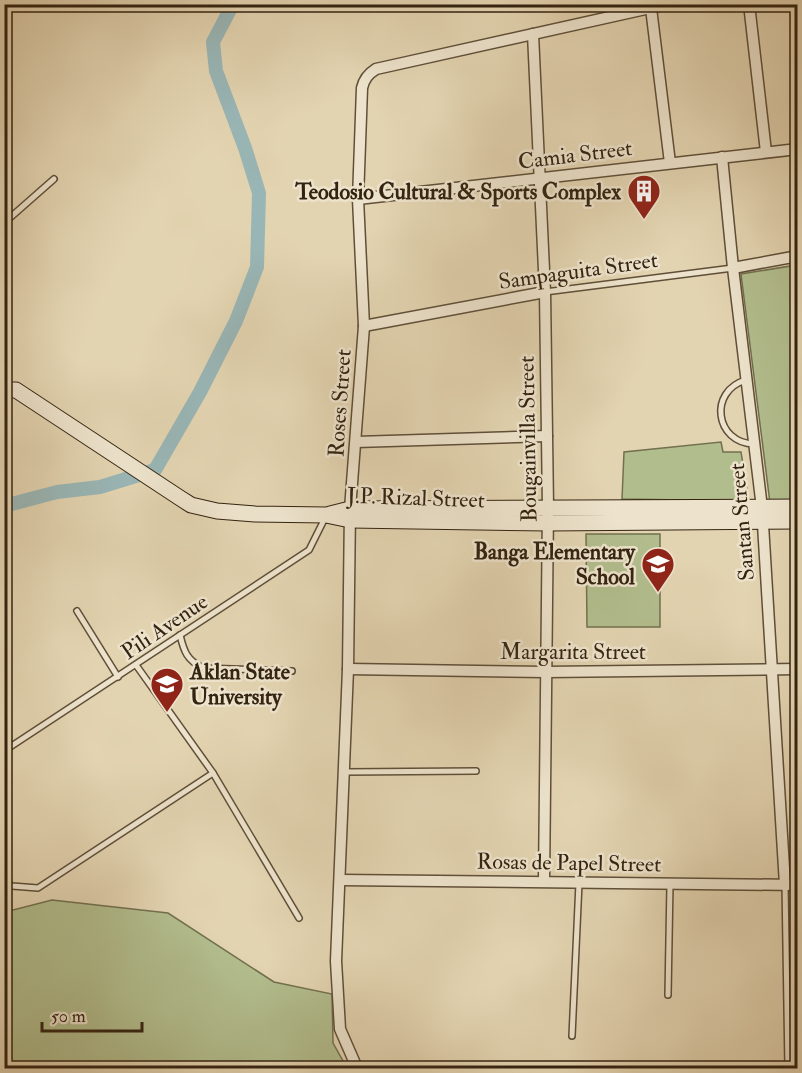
<svg xmlns="http://www.w3.org/2000/svg" width="802" height="1073" font-family="'IM FELL Double Pica',serif">
<style>
.green{fill:#b2bd8d;stroke:#72704f;stroke-width:1.5}
.lines{fill:none;stroke-linecap:round;stroke-linejoin:round}
.canal{stroke:#99b6b6;stroke-width:14}
.service-casing{stroke:#5f4f39;stroke-width:8}
.minor-casing{stroke:#5f4f39;stroke-width:13}
.secondary-casing{stroke:#332311;stroke-width:17}
.service{stroke:#ede3cc;stroke-width:5}
.minor{stroke:#ede3cc;stroke-width:10}
.secondary{stroke:#ede3cc;stroke-width:15}
.labels{text-anchor:middle;stroke-width:5;stroke-linejoin:round;paint-order:stroke}
.street-label{font-size:22px;fill:#332311;stroke:#ede3cc}
.poi-label{font-size:22px;font-weight:bold;fill:#332311;stroke:#ede3cc;text-anchor:end}
</style>
<rect width="100%" height="100%" fill="#e3d4b1"/>
<filter id="stains"><feTurbulence type="fractalNoise" baseFrequency=".00333" numOctaves="4"/><feColorMatrix values="0 0 0 0 .2 0 0 0 0 .09 0 0 0 0 .02 0 0 0 .5 -.17"/></filter>
<radialGradient id="worn" r=".72"><stop offset=".6" stop-color="#630" stop-opacity="0"/><stop offset="1" stop-color="#630" stop-opacity=".3"/></radialGradient>
<!-- green -->
<g class="green">
<path d="M797 265V502L770 503 741 274Z"/>
<path d="M721 442 723 452H741L749 501 622 499 624 452Z"/>
<path d="M586 534H660V627H587Z"/>
<path d="M52 900 168 913 274 982 332 994 333 1043 347 1068H5V912Z"/>
</g>
<g class="lines">
<!-- canal -->
<path class="canal" d="M4 506 57 492 100 487 155 470 200 392 236 321 257 267 259 193 245 148 216 71 213 42 233 4"/>
<defs>
<g id="service">
<path d="M4 223 54 179"/>
<path d="M545 292 733 268"/>
<path d="M746 380C708 391 715 443 754 444"/>
<path d="M77 611 118 677"/>
<path d="M180 635C184 652 187 660 203 668L292 671"/>
<path d="M136 665 213 773 299 918"/>
<path d="M4 751 309 550 325 518"/>
<path d="M345 772 476 771"/>
<path d="M4 881 12 886 38 888 213 773"/>
<path d="M785 885 788 1068"/>
<path d="M668 995 670 884"/>
<path d="M572 1036 579 883"/>
</g>
<g id="minor">
<path d="M749 4 766 152"/>
<path d="M651 8 670 163"/>
<path d="M533 34 545 292 548 508 544 881"/>
<path d="M722 157 733 268 762 508 785 885"/>
<path d="M358 199 798 149"/>
<path d="M733 268 798 256"/>
<path d="M364 326 545 292"/>
<path d="M356 442 547 436"/>
<path d="M348 669 546 672 798 669"/>
<path d="M340 880 798 885"/>
<path d="M357 1068 340 1029 336 961 348 669 350 509 364 326 358 199 362 88C364 79 368 74 376 69L668 4"/>
</g>
<g id="secondary">
<path d="M4 390H16L180 498 191 505 217 511 255 514 326 515 350 520 548 523 798 521"/>
<path d="M330 514 350 509 798 507"/>
</g>
</defs>
<!-- service casing -->
<use href="#service" class="service-casing"/>
<!-- minor casing -->
<use href="#minor" class="minor-casing"/>
<!-- secondary casing -->
<use href="#secondary" class="secondary-casing"/>
<!-- service -->
<use href="#service" class="service"/>
<!-- minor -->
<use href="#minor" class="minor"/>
<!-- secondary -->
<use href="#secondary" class="secondary"/>
</g>
<!-- icons -->
<defs>
<symbol id="building-pin" viewBox="-11 -11 22 30"><path d="M0 17L-7.5 6A9.5 9.5 0 1 1 7.5 6Z" fill="#8f2418" stroke="#ede3cc"/><path d="M-4-6H4V6H1V3H-1V6H-4ZM-2.5-4.3h1.7v1.8h-1.7ZM.8-4.3h1.7v1.8H.8ZM-2.5-1h1.7V.8h-1.7ZM.8-1h1.7V.8H.8Z" fill="#fff"/></symbol>
<symbol id="school-pin" viewBox="-11 -11 22 30"><path d="M0 17L-7.5 6A9.5 9.5 0 1 1 7.5 6Z" fill="#8f2418" stroke="#ede3cc"/><path d="M0-5L7-2L0 1L-7-2ZM-4 1L0 2.5L4 1V4Q0 6-4 4Z" fill="#fff"/></symbol>
<symbol id="university-pin" viewBox="-11 -11 22 30"><path d="M0 17L-7.5 6A9.5 9.5 0 1 1 7.5 6Z" fill="#8f2418" stroke="#ede3cc"/><path d="M0-5L7-2L0 1L-7-2ZM-4 1L0 2.5L4 1V4Q0 6-4 4Z" fill="#fff"/></symbol>
</defs>
<g fill-rule="evenodd">
<use href="#building-pin" x="625" y="172" width="38" height="52"/>
<use href="#school-pin" x="639" y="545" width="38" height="52"/>
<use href="#university-pin" x="148" y="665" width="38" height="52"/>
</g>
<g class="labels">
<!-- street labels -->
<g class="street-label">
<text transform="translate(575 154) rotate(-7)" y="8">Camia Street</text>
<text transform="translate(578 270) rotate(-8)" y="8">Sampaguita Street</text>
<text transform="translate(339 403) rotate(-86)" y="8">Roses Street</text>
<text transform="translate(527 439) rotate(-91)" y="8">Bougainvilla Street</text>
<text transform="translate(416 497) rotate(2)" y="8">J.P. Rizal Street</text>
<text transform="translate(741 522) rotate(-95)" y="8">Santan Street</text>
<text transform="translate(164 626) rotate(-34)" y="8">Pili Avenue</text>
<text x="573" y="659">Margarita Street</text>
<text transform="translate(569 862) rotate(1)" y="8">Rosas de Papel Street</text>
</g>
<!-- poi labels -->
<g class="poi-label">
<text x="621" y="199">Teodosio Cultural &amp; Sports Complex</text>
<text x="635" y="559">Banga Elementary<tspan x="635" dy="25">School</tspan></text>
<text x="190" y="679" text-anchor="start">Aklan State<tspan x="190" dy="25">University</tspan></text>
</g>
</g>
<!-- margin -->
<rect width="802" height="1073" fill="none" stroke="#e3d4b1" stroke-width="24"/>
<rect x="6" y="6" width="790" height="1061" fill="none" stroke="#332311" stroke-width="3"/>
<rect x="12" y="12" width="778" height="1049" fill="none" stroke="#332311" stroke-width="1.5"/>
<!-- scale -->
<path d="M42 1022v9h100v-9" fill="none" stroke="#332311" stroke-width="3"/>
<text x="51" y="1022" font-size="18" fill="#332311" stroke="#ede3cc" stroke-width="4.5" paint-order="stroke">50 m</text>
<rect width="100%" height="100%" filter="url(#stains)"/>
<rect width="100%" height="100%" fill="url(#worn)"/>
</svg>
